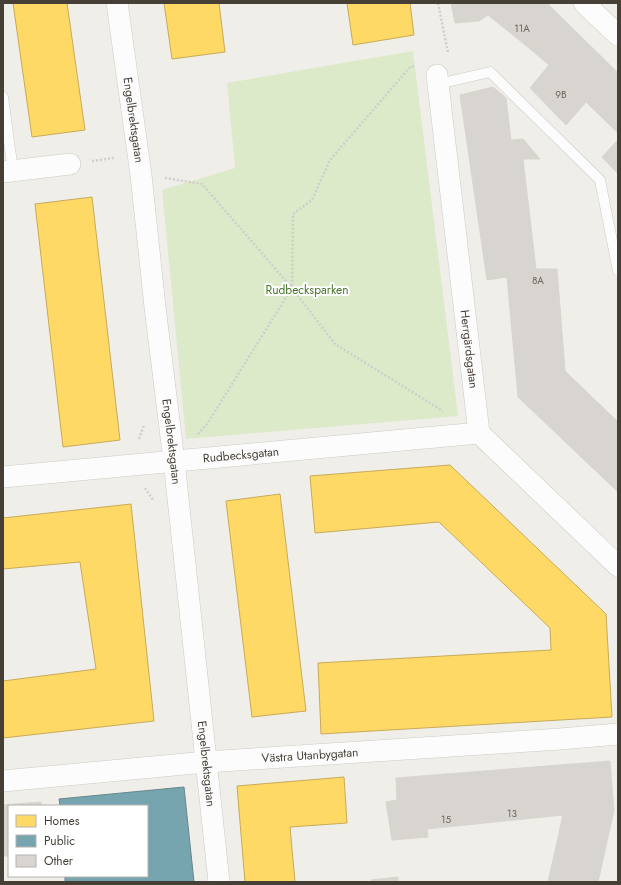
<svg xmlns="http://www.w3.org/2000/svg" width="621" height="885" font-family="Jost,sans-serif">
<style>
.green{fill:#ddeaca}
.homes{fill:#ffd966;stroke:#c7ab58}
.public{fill:#76a5af;stroke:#67868b}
.building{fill:#d8d5d0;stroke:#d8d5cf}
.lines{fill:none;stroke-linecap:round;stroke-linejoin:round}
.lane-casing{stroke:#cccac5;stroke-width:11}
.street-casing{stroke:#cccac5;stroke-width:22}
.path{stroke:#d0cecb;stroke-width:2.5;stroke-dasharray:2 2;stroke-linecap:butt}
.lane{stroke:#fdfcfc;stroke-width:10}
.street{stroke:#fdfcfc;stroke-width:21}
.labels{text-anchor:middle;stroke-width:4;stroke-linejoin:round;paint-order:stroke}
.number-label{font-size:10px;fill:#6b665e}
.street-label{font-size:12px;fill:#453f36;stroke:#fff}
.park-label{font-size:12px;fill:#48752b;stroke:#fff}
</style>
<rect width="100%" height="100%" fill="#f0eee9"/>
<!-- green -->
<path class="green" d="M413 51 458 416 186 439 162 190 235 168 227 83Z"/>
<!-- homes -->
<g class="homes">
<path d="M13 3H67L85 130 32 137Z"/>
<path d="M164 3H219L225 52 172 59Z"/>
<path d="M347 3H410L414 35 353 45Z"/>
<path d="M92 197 120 440 63 447 35 204Z"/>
<path d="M450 465 606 614 612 717 321 734 318 663 551 650 550 628 439 522 315 533 310 476Z"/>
<path d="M280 494 306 711 252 717 226 501Z"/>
<path d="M131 504 154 721 3 738V681L96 669 80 562 3 569V518Z"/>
<path d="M344 777 347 823 290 827 295 882H245L237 786Z"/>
</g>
<!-- public -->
<path class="public" d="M184 787 194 882H65V876H147V806H60L59 799Z"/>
<!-- building -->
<g class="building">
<path d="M451 3H547L560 16 529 48 488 15 479 21 455 23Z"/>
<path d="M560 16 618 73V133L586 102 566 125 530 88 549 65 529 48Z"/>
<path d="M493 87 506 98 511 140 523 139 540 159H523L536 269H557L565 371 618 422V492L518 397 507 277 487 280 460 95Z"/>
<path d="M618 140V174L602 157Z"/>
<path d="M610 761 614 810 598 882H548L563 815 427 829 428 837 392 840 386 802 397 800 396 778Z"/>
<path d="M41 802V806H9V856H3V805Z"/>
<path d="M398 877V882H371V880Z"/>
</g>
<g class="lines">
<defs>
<g id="lane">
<path d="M438 84 490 72 600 180 618 271"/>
<path d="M3 97 13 171"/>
</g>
<g id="street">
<path id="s1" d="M117 3 141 175 155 307 174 461 219 882"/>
<path d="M584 3 618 35"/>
<path id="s2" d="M437 75 479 433 618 566"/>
<path d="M3 172 70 164"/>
<path id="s3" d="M3 477 479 433"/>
<path id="s4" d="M3 781 206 762 560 739 618 734"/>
</g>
</defs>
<!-- lane casing -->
<use href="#lane" class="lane-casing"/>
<!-- street casing -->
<use href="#street" class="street-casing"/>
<!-- path -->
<g class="path">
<path d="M438 3 448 53"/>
<path d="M92 161 114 158"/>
<path d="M165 178 202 184 292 288 335 344 443 411"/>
<path d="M198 434 207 424 292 288 293 214 312 200 330 160 411 66 414 67"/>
<path d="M139 439 144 425"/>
<path d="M145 488 153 500"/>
</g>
<!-- lane -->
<use href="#lane" class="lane"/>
<!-- street -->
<use href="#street" class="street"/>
</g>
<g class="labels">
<!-- number labels -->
<g class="number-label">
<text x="522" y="32">11A</text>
<text x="561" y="98">9B</text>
<text x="538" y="284">8A</text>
<text x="512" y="817">13</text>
<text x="446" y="823">15</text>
</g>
<!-- street labels -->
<g class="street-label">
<text dy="4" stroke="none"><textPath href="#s1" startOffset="118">Engelbrektsgatan</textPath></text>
<text dy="4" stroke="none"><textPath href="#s2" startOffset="276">Herrgärdsgatan</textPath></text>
<text dy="4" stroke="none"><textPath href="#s1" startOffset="442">Engelbrektsgatan</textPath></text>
<text dy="4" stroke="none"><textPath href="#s3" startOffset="239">Rudbecksgatan</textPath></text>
<text dy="4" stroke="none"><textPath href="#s4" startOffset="308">Västra Utanbygatan</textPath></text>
<text dy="4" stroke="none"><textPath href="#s1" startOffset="766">Engelbrektsgatan</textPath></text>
</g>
<!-- park labels -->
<g class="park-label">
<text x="307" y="294">Rudbecksparken</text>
</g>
</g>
<!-- border -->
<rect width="621" height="885" fill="none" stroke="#453f36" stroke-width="8"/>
<!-- legend -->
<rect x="8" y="805" width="140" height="72" fill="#ffffff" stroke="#b5b2af"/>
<rect x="16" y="815" width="20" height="12" fill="#ffd966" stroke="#b5b2af"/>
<text x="44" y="825" font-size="12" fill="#453f36">Homes</text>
<rect x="16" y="835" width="20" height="12" fill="#76a5af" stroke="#b5b2af"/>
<text x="44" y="845" font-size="12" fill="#453f36">Public</text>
<rect x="16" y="855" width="20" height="12" fill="#d8d5d0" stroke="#b5b2af"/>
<text x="44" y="865" font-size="12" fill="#453f36">Other</text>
</svg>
